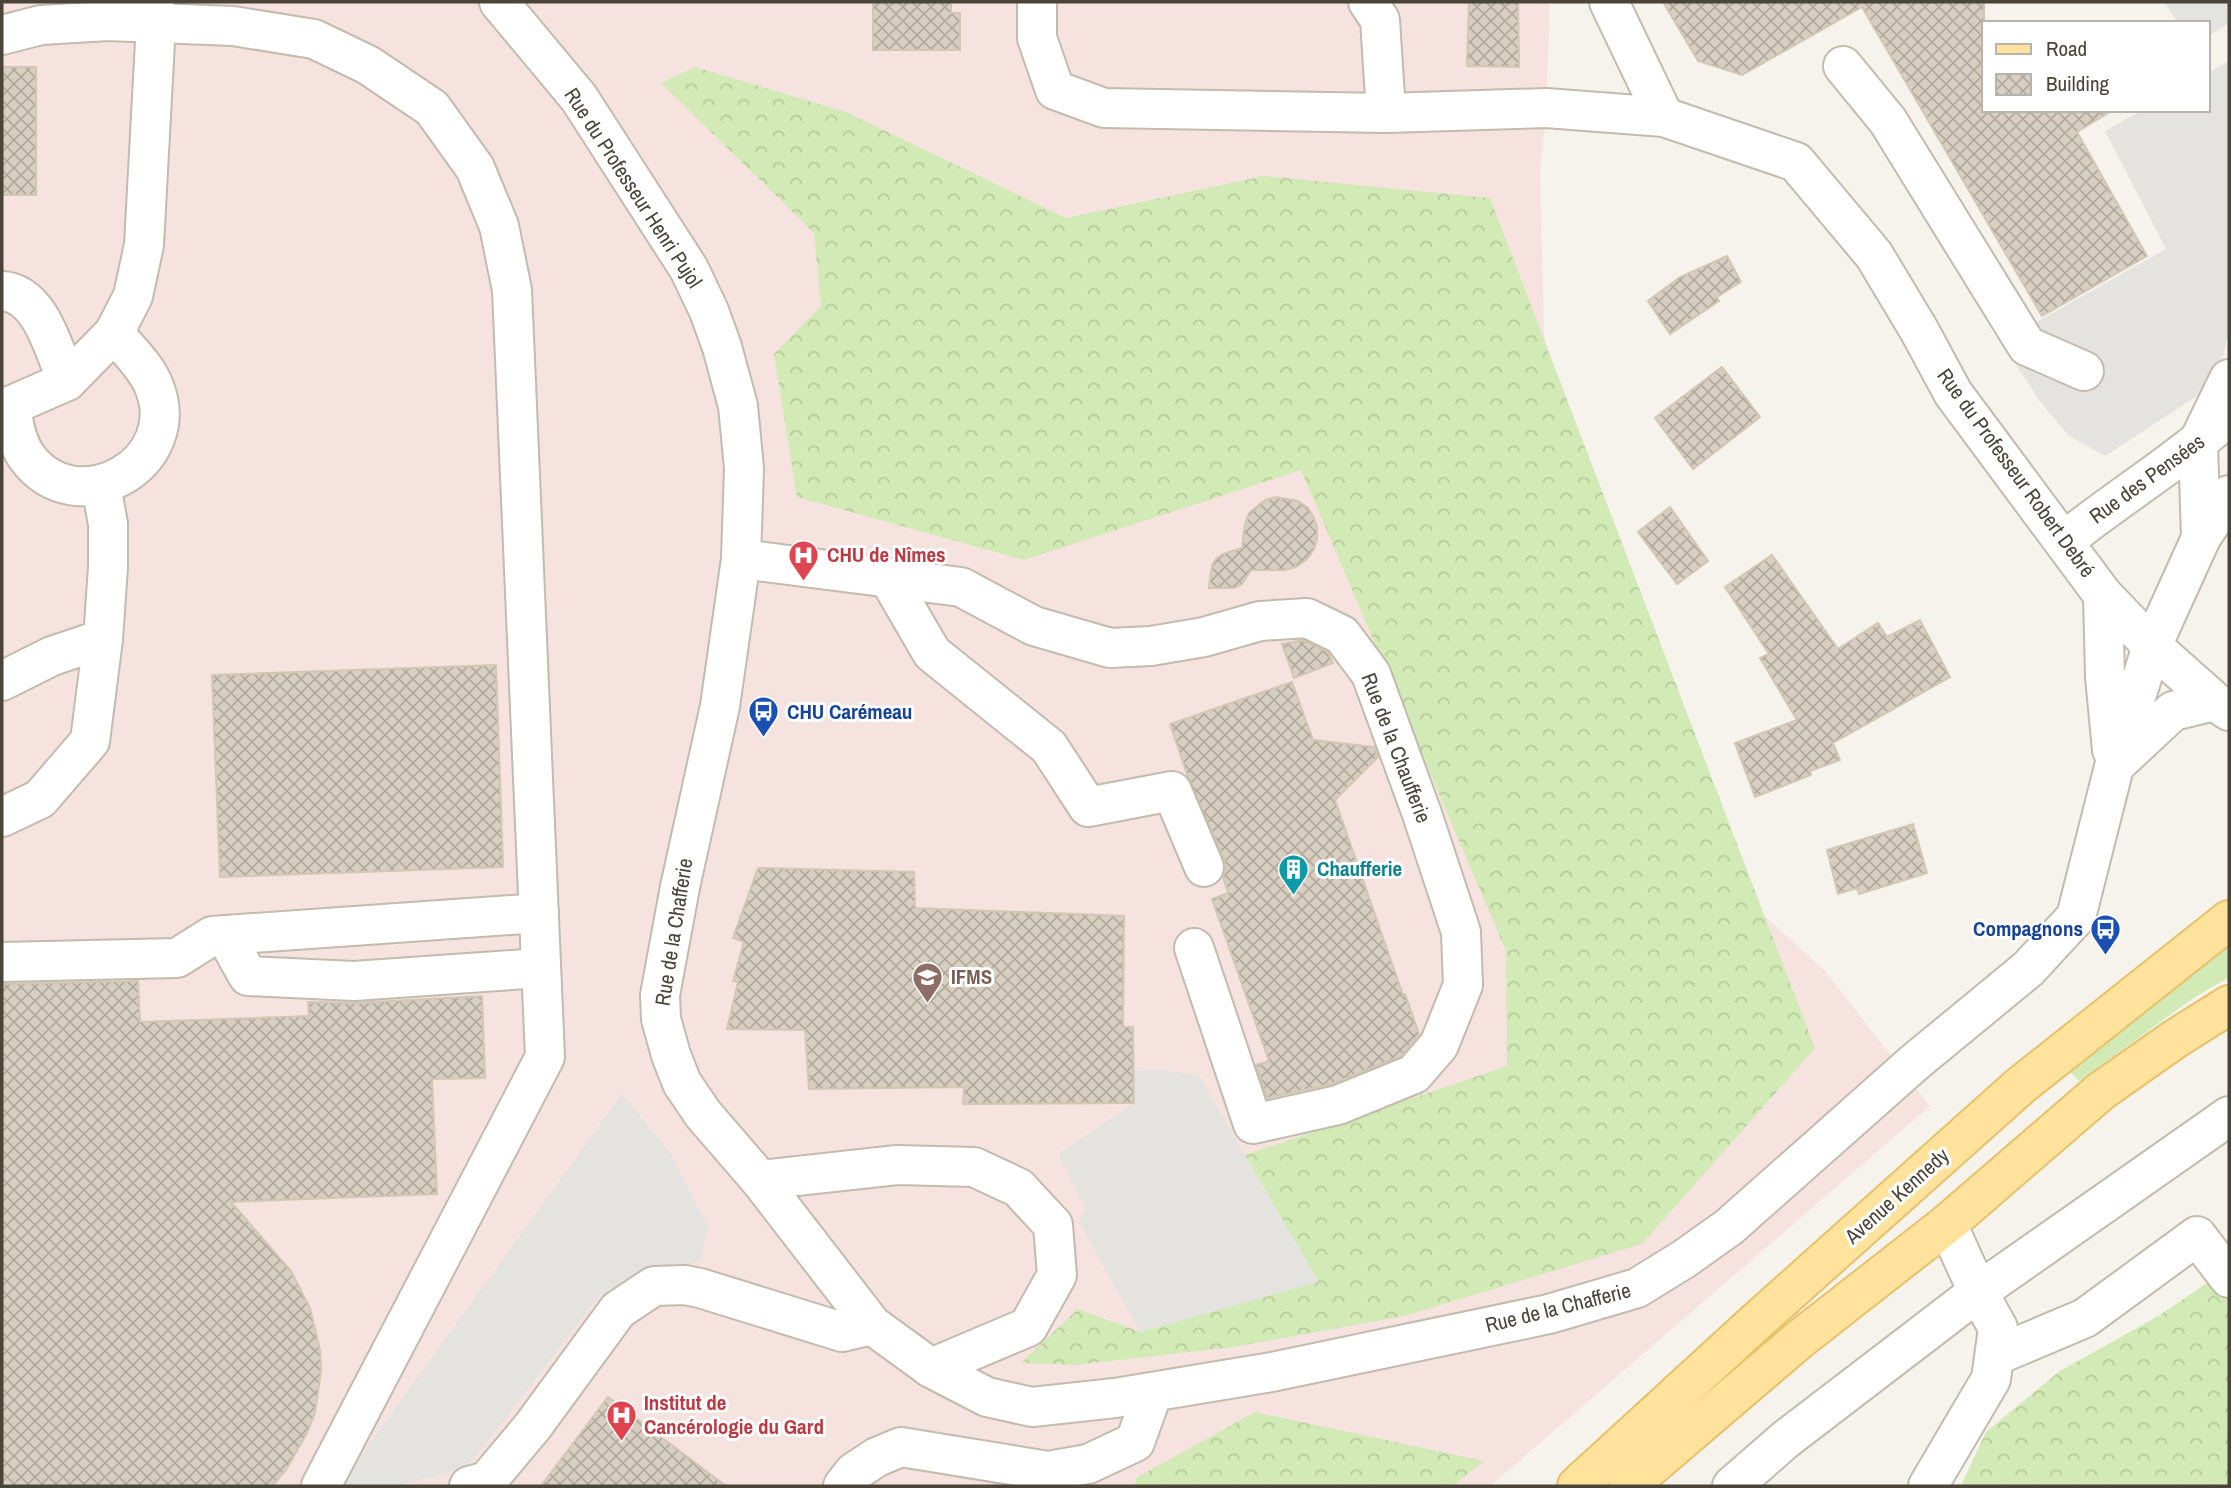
<svg xmlns="http://www.w3.org/2000/svg" width="2231" height="1488" font-family="'Archivo Narrow',sans-serif">
<style>
.medical{fill:#f6e3e0}
.grass{fill:#d2eab5}
.forest{fill:url(#forest-crowns)}
.parking{fill:#e5e3e0}
.building{fill:url(#building-cross-hatch);stroke:#d3c7b4;stroke-width:2}
.lines{fill:none;stroke-linecap:round;stroke-linejoin:round}
.minor-casing{stroke:#c2bbae;stroke-width:42}
.major-casing{stroke:#e6c16a;stroke-width:42}
.minor{stroke:#fff;stroke-width:38}
.major{stroke:#ffe39c;stroke-width:38}
.labels{text-anchor:middle;stroke-width:6;stroke-linejoin:round;paint-order:stroke}
.street-label{font-size:21px;fill:#4b4439;stroke:#fff}
.health-label{font-size:21px;font-weight:bold;fill:#be3a42;stroke:#fff;text-anchor:start}
.transit-label{font-size:21px;font-weight:bold;fill:#164399;stroke:#fff;text-anchor:start}
.culture-label{font-size:21px;font-weight:bold;fill:#0d838f;stroke:#fff;text-anchor:start}
.education-label{font-size:21px;font-weight:bold;fill:#785e54;stroke:#fff;text-anchor:start}
</style>
<defs>
<pattern id="forest-crowns" width="20" height="18" patternUnits="userSpaceOnUse" patternTransform="scale(1.75)"><rect width="20" height="18" fill="#d2eab5"/><path d="M2 6a3 3 0 1 1 6 0M12 15a3 3 0 1 1 6 0" fill="none" stroke="#b6ca9c"/></pattern>
<pattern id="building-cross-hatch" width="8" height="8" patternUnits="userSpaceOnUse" patternTransform="scale(1.75)"><rect width="8" height="8" fill="#d8cfc1"/><path d="M0 0l8 8M0 8l8-8" fill="none" stroke="#b1aa9e"/></pattern>
</defs>
<rect width="100%" height="100%" fill="#f6f3ec"/>
<!-- medical -->
<path class="medical" d="M2 2H1550L1546 108 1540 173 1544 334 1669 829 1825 971 1930 1106 1490 1486H2Z"/>
<!-- grass -->
<path class="grass" d="M2229 943V977L2192 999 2079 1081 2070 1072Z"/>
<!-- forest -->
<g class="forest">
<path d="M695 67 846 112 1066 218 1264 176 1490 198 1815 1048 1642 1244 1404 1316 1234 1347 1075 1365 1021 1363 1078 1309 1140 1332 1318 1281 1245 1155 1507 1066 1506 951 1301 470 1024 560 797 497 774 354 821 306 814 233 661 83Z"/>
<path d="M2229 1268V1486H1961L1986 1432 2060 1371 2160 1315Z"/>
<path d="M1255 1412 1484 1461 1453 1486H1135L1136 1478Z"/>
</g>
<!-- parking -->
<g class="parking">
<path d="M2164 2H2229V23L2208 36V23H2178Z"/>
<path d="M2229 61V330L2217 383 2105 456 2068 435 2039 400 2001 342 2166 249 2105 131 2142 110H2208V73Z"/>
<path d="M1164 1070 1199 1075 1318 1282 1140 1332 1078 1221 1086 1210 1058 1154 1134 1103V1071Z"/>
<path d="M622 1094 671 1154 708 1226 700 1261 630 1278 599 1296 468 1467 398 1486H355L342 1482Z"/>
</g>
<!-- building -->
<g class="building">
<path d="M873 2H951V13H960V50H873Z"/>
<path d="M1469 2H1518L1519 67 1467 66Z"/>
<path d="M1663 2H1984V110H2113L2077 132 2147 256 2042 316 1862 7 1742 75 1698 61Z"/>
<rect x="2" y="67" width="34" height="128"/>
<path d="M1727 256 1741 282 1717 297 1719 301 1670 334 1648 301 1680 277Z"/>
<path d="M1722 367 1760 417 1693 469 1655 418Z"/>
<path d="M1276 497 1298 501 1308 508 1313 516 1317 527V539L1314 549 1307 559 1296 567 1285 570H1251L1242 584 1234 588H1209L1212 565 1216 559 1223 554 1242 548 1245 524 1249 513 1265 500Z"/>
<path d="M1670 507 1708 561 1677 584 1638 532Z"/>
<path d="M1772 555 1838 649 1878 623 1887 637 1920 620 1950 677 1833 743 1840 760 1810 771 1811 775 1755 797 1735 743 1797 720 1760 658 1769 654 1725 587Z"/>
<path d="M1303 640 1328 652 1333 663 1294 678 1282 644Z"/>
<path d="M496 665 503 867 220 877 212 675Z"/>
<path d="M1292 682 1313 740 1374 747 1378 757 1335 800 1403 995 1405 994 1419 1034 1401 1056 1331 1084 1267 1098 1256 1065 1269 1061 1212 899 1228 893 1223 877 1226 869 1224 859 1188 777 1170 724Z"/>
<path d="M1913 824 1927 873 1859 894 1857 888 1838 894 1827 850Z"/>
<path d="M758 868 914 872 915 908 1124 916 1123 1027H1133L1134 1103 963 1104 964 1087 809 1089 805 1030 727 1029 738 982 733 981 744 942 733 938Z"/>
<path d="M138 981 140 1022 309 1016 308 1002 356 1003 482 996 485 1078 432 1079 437 1194 231 1202 291 1271 310 1308 320 1350 321 1371 315 1413 307 1433 286 1470 272 1486H2V984Z"/>
<path d="M608 1397 726 1486H541Z"/>
</g>
<g class="lines">
<defs>
<g id="minor">
<path d="M499 2 579 98 689 269 709 311 722 347 738 406 744 468 741 559 720 706 680 887 660 995 661 1019 671 1055 682 1083 703 1114 760 1180 872 1325 931 1368 987 1397 1032 1407 1115 1398 1272 1372 1549 1314 1637 1288 1684 1259 1729 1227 1915 1062 2028 969 2076 917 2114 767 2152 646 2201 538 2229 495"/>
<path d="M1037 2V38L1055 90 1104 108 1386 113 1546 108 1664 117 1796 162 1874 255 1919 330 1953 393 2103 595 2152 646 2214 701 2229 711"/>
<path d="M1368 2 1380 20 1386 113"/>
<path d="M1609 2 1664 117"/>
<path d="M2 35 41 25 108 21 233 26 314 39 368 65 432 108 475 168 499 226 512 290 545 1057 321 1486"/>
<path d="M1843 66 1888 121 2027 346 2084 371"/>
<path d="M2 291C41 293 54 351 67 381"/>
<path d="M10 406C14 423 16 441 26 456 76 526 188 463 153 384 145 365 127 349 114 333"/>
<path d="M2 407 10 406 67 381 114 333 133 296 144 245 156 23 154 2"/>
<path d="M2201 538 2198 443 2229 379"/>
<path d="M2064 541C2118 498 2177 462 2229 416"/>
<path d="M741 559 961 587 1034 626 1110 648 1151 646 1204 637 1260 621 1307 618 1342 635 1371 674 1422 814 1461 932 1463 985 1439 1045 1414 1074 1338 1105 1253 1124 1194 948"/>
<path d="M889 579 932 653 1049 747 1088 807 1172 791 1204 867"/>
<path d="M2103 595 2105 677 2112 750"/>
<path d="M2 681 52 656 103 639"/>
<path d="M2115 765 2173 711 2214 701"/>
<path d="M2 817 40 799 90 741 103 639 108 567V524L101 485"/>
<path d="M225 935 248 976 354 981 541 968"/>
<path d="M2 962 177 958 212 936 539 913"/>
<path d="M760 1180 897 1165 974 1167 1019 1188 1027 1197 1053 1225 1057 1275 1028 1327 931 1368"/>
<path d="M1995 1356 2085 1318 2197 1236 2229 1278"/>
<path d="M469 1486 487 1481 533 1426 618 1310 654 1286 685 1285 700 1288 842 1332 872 1325"/>
<path d="M843 1486 854 1472 877 1457 901 1447 1048 1471 1088 1464 1135 1442 1153 1392"/>
<path d="M1732 1486 1786 1439 1978 1292 2229 1116"/>
<path d="M1928 1486 1991 1379 1998 1328 1978 1292 1947 1224"/>
</g>
<g id="major">
<path d="M1577 1486 1757 1321 2020 1086 2229 920"/>
<path d="M1628 1486 1800 1339 1947 1224 2101 1091 2175 1039 2229 1005"/>
</g>
</defs>
<!-- minor casing -->
<use href="#minor" class="minor-casing"/>
<!-- major casing -->
<use href="#major" class="major-casing"/>
<!-- minor -->
<use href="#minor" class="minor"/>
<!-- major -->
<use href="#major" class="major"/>
</g>
<!-- icons -->
<defs>
<symbol id="hospital-pin" viewBox="-11 -11 22 30"><path d="M0 17L-7.5 6A9.5 9.5 0 1 1 7.5 6Z" fill="#e0444e" stroke="#fff"/><path d="M-5-5h3v3.5h4V-5h3V5h-3V1.5h-4V5h-3Z" fill="#fff"/></symbol>
<symbol id="bus-pin" viewBox="-11 -11 22 30"><path d="M0 17L-7.5 6A9.5 9.5 0 1 1 7.5 6Z" fill="#1a4fb4" stroke="#fff"/><path d="M-5-6H5V4H4V6H2V4H-2V6H-4V4H-5ZM-3.5-4V0h7V-4ZM-3.5 1.2v1.5H-2V1.2ZM2 1.2v1.5H3.5V1.2Z" fill="#fff"/></symbol>
<symbol id="building-pin" viewBox="-11 -11 22 30"><path d="M0 17L-7.5 6A9.5 9.5 0 1 1 7.5 6Z" fill="#0f9aa8" stroke="#fff"/><path d="M-4-6H4V6H1V3H-1V6H-4ZM-2.5-4.3h1.7v1.8h-1.7ZM.8-4.3h1.7v1.8H.8ZM-2.5-1h1.7V.8h-1.7ZM.8-1h1.7V.8H.8Z" fill="#fff"/></symbol>
<symbol id="university-pin" viewBox="-11 -11 22 30"><path d="M0 17L-7.5 6A9.5 9.5 0 1 1 7.5 6Z" fill="#8d6e63" stroke="#fff"/><path d="M0-5L7-2L0 1L-7-2ZM-4 1L0 2.5L4 1V4Q0 6-4 4Z" fill="#fff"/></symbol>
</defs>
<g fill-rule="evenodd">
<use href="#hospital-pin" x="786" y="538" width="35" height="47"/>
<use href="#bus-pin" x="746" y="694" width="35" height="47"/>
<use href="#building-pin" x="1276" y="852" width="35" height="47"/>
<use href="#bus-pin" x="2088" y="912" width="35" height="47"/>
<use href="#university-pin" x="910" y="960" width="35" height="47"/>
<use href="#hospital-pin" x="604" y="1398" width="35" height="47"/>
</g>
<g class="labels">
<!-- street labels -->
<g class="street-label">
<text transform="translate(633 188) rotate(57)" y="7">Rue du Professeur Henri Pujol</text>
<text transform="translate(2016 473) rotate(54)" y="7">Rue du Professeur Robert Debré</text>
<text transform="translate(2147 479) rotate(-36)" y="7">Rue des Pensées</text>
<text transform="translate(1396 748) rotate(69)" y="7">Rue de la Chaufferie</text>
<text transform="translate(674 932) rotate(-81)" y="7">Rue de la Chafferie</text>
<text transform="translate(1897 1196) rotate(-42)" y="7">Avenue Kennedy</text>
<text transform="translate(1558 1308) rotate(-14)" y="7">Rue de la Chafferie</text>
</g>
<!-- health labels -->
<g class="health-label">
<text x="827" y="562">CHU de Nîmes</text>
<text x="644" y="1410">Institut de<tspan x="644" dy="24">Cancérologie du Gard</tspan></text>
</g>
<!-- transit labels -->
<g class="transit-label">
<text x="787" y="719">CHU Carémeau</text>
<text x="2083" y="936" text-anchor="end">Compagnons</text>
</g>
<!-- culture labels -->
<g class="culture-label">
<text x="1317" y="876">Chaufferie</text>
</g>
<!-- education labels -->
<g class="education-label">
<text x="951" y="984">IFMS</text>
</g>
</g>
<!-- border -->
<rect width="2231" height="1488" fill="none" stroke="#4b4439" stroke-width="7"/>
<!-- legend -->
<rect x="1982" y="21" width="228" height="91" fill="#ffffff" stroke="#b7b4b0" stroke-width="2"/>
<rect x="1996" y="44" width="35" height="10" fill="#ffe39c" stroke="#b7b4b0" stroke-width="2"/>
<text x="2046" y="56" font-size="21" fill="#4b4439">Road</text>
<rect x="1996" y="74" width="35" height="21" fill="url(#building-cross-hatch)" stroke="#b7b4b0" stroke-width="2"/>
<text x="2046" y="91" font-size="21" fill="#4b4439">Building</text>
</svg>
